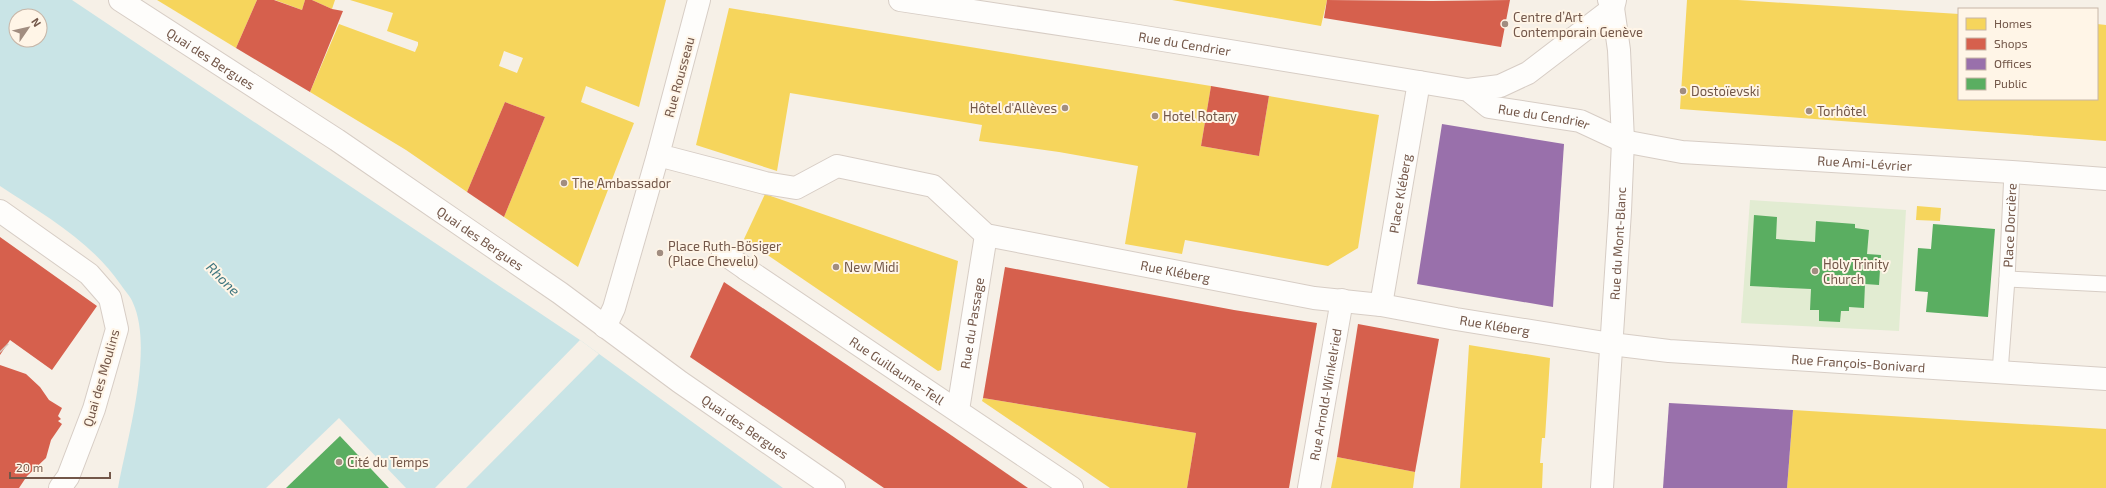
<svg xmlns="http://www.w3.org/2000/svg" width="2106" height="488" font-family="'Exo 2',sans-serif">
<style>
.green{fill:#e2ecd2}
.water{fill:#c9e4e6;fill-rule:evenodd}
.pier{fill:#f6f0e7}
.homes{fill:#f6d55c;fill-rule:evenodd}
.shops{fill:#d6604d}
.offices{fill:#9970ab}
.public{fill:#5aae61}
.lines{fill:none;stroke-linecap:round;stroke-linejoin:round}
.minor-tunnel{stroke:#d5cac0;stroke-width:22;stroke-dasharray:22 11;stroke-linecap:butt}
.service-casing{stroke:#d7cdc5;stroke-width:17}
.pedestrian-casing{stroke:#d7cdc5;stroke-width:24}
.minor-casing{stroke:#d7cdc5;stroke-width:24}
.tertiary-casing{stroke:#d7cdc5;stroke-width:24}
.secondary-casing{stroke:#d6ccc4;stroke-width:24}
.service{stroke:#fefdfb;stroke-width:15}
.pedestrian{stroke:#fefdfb;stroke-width:22}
.minor{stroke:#fefdfb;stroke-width:22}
.tertiary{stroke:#fefdfb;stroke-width:22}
.secondary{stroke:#fefdfb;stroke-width:22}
.poi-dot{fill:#a18d80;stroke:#fff5e7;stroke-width:1.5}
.labels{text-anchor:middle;stroke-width:4;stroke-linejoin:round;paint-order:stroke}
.poi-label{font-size:13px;fill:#735749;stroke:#fff5e7;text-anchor:start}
.street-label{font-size:13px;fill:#735749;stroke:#fff5e7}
.water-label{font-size:14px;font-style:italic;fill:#3f767f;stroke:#fff5e7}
</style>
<rect width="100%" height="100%" fill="#f6f0e7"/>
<!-- green -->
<path class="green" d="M1750 200 1906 210 1899 331 1741 323Z"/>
<!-- water -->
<path class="water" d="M0 0H72L580 340 783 488H118C127 439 154 349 133 303 131 297 125 291 121 285 91 241 44 215 0 186ZM16 16H40V40H16Z"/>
<!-- pier -->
<g class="pier">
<path d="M580 340 599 354 466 488H435Z"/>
<path d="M339 418 406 488H266Z"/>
</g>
<!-- homes -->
<g class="homes">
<path d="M157 0H257L236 48Z"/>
<path d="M275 0H305L302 10Z"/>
<path d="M312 0H335L332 9Z"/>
<path d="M350 0H666L639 107 586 86 581 102 634 123 578 267 504 217 545 117 505 102 467 192 406 150 310 92 339 24 415 52 418 45V42L387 31 393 13ZM504 51 523 58 517 73 499 66Z"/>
<path d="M1172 0H1327L1321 26Z"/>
<path d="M1687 0H1738L1959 14V99H2097V24L2106 25V141L1680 109Z"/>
<path d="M729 8 1211 86 1201 146 1259 156 1269 96 1379 115 1358 248 1328 266 1185 240 1182 254 1125 244 1138 166 1059 152 979 141 982 125 790 93 777 171 696 145Z"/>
<path d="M765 194 958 261 941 370 938 371 744 239Z"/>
<path d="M1917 206 1941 208 1940 221 1916 220Z"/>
<path d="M1469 345 1550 358 1545 438H1542L1540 463H1543L1542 488H1460Z"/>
<path d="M983 398 1196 433 1187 488H1110L982 401Z"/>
<path d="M1793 410 2106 429V488H1787Z"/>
<path d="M1337 457 1415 472 1413 488H1331Z"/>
</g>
<!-- shops -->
<g class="shops">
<path d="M257 0H274L302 10 305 0H312L332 9 343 11 310 92 236 48Z"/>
<path d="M1327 0 1433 1 1510 0 1501 47 1324 18Z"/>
<path d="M1211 86 1269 96 1259 156 1201 146Z"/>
<path d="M505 102 545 117 504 217 467 192Z"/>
<path d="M0 237 97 306 52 370 10 340 0 355Z"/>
<path d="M1005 267 1234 310 1317 323 1289 488H1187L1196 433 983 398Z"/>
<path d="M724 282 948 433 1028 488H884L690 357Z"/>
<path d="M1358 324 1439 339 1415 472 1337 457Z"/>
<path d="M0 365 26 374 40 387 49 400 62 408 58 416 61 419 58 421 62 424 51 440 46 458 27 476 19 488H0Z"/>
</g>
<!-- offices -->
<g class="offices">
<path d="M1442 124 1564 144 1553 307 1417 284Z"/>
<path d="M1669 403 1793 410 1787 488H1663Z"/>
</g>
<!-- public -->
<g class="public">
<path d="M1754 215 1777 217 1776 239 1815 242 1816 221 1855 224V228L1869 230 1867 254 1881 255 1879 285 1865 284 1864 308 1849 307V311H1841L1840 322 1819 321V310H1810L1811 289 1750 286Z"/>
<path d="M1933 224 1995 229 1988 317 1926 312 1928 292 1915 291 1918 248 1931 249Z"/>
<path d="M340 436 389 488H286Z"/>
</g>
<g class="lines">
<!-- minor-tunnel -->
<path class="minor-tunnel" d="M0 351 1 352"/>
<defs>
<g id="service">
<path d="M2007 279 2106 284"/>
<path id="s1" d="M2000 372 2007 279 2012 172"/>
</g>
<g id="pedestrian">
<path id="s2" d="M120 0 337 140 560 293 680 382 834 488"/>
<path d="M0 211 89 274 110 298 117 329 94 409 68 477 60 488"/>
<path d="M723 253 746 269"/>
<path d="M605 327 614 308 658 155"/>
</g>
<g id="minor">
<path id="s3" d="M699 0 658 155 765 183 796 188 837 166 933 186 986 235 1314 298 1381 305 1456 319 1611 344"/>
<path id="s4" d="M900 0 1132 35 1468 90 1489 107 1580 121 1623 141"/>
<path d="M1468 90 1500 86 1528 73 1613 8 1615 0"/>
<path id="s5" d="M746 269 1072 488"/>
<path id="s6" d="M1381 305 1419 82"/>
<path id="s7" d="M958 410 986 235"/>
<path id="s8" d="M1309 488 1342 300"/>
</g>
<g id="tertiary">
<path id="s9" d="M1623 141 1682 152 2012 172 2106 179"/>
<path id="s10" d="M1611 344 1669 351 2106 379"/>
</g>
<g id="secondary">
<path id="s11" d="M1602 488 1620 211 1623 141 1619 50 1613 8 1609 0"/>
</g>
</defs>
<!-- service casing -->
<use href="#service" class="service-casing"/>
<!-- pedestrian casing -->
<use href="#pedestrian" class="pedestrian-casing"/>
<!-- minor casing -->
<use href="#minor" class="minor-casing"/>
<!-- tertiary casing -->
<use href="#tertiary" class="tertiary-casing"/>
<!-- secondary casing -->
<use href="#secondary" class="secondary-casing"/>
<!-- service -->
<use href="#service" class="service"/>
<!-- pedestrian -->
<use href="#pedestrian" class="pedestrian"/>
<!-- minor -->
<use href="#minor" class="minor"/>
<!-- tertiary -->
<use href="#tertiary" class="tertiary"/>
<!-- secondary -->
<use href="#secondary" class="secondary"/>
</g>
<!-- markers -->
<g class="poi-dot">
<circle cx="1505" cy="24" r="4"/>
<circle cx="1683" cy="91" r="4"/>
<circle cx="1065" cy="108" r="4"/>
<circle cx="1809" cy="111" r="4"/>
<circle cx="1155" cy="116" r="4"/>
<circle cx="564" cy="183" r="4"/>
<circle cx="660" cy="253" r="4"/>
<circle cx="836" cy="267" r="4"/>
<circle cx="1815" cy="271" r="4"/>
<circle cx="339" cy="462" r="4"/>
</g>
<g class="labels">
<!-- poi labels -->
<g class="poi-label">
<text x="1513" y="22">Centre d’Art<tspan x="1513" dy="15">Contemporain Genève</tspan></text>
<text x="1691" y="96">Dostoïevski</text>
<text x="1057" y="113" text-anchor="end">Hôtel d'Allèves</text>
<text x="1817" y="116">Torhôtel</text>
<text x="1163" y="121">Hotel Rotary</text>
<text x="572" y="188">The Ambassador</text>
<text x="668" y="251">Place Ruth-Bösiger<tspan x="668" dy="15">(Place Chevelu)</tspan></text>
<text x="1823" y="269">Holy Trinity<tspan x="1823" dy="15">Church</tspan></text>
<text x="844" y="272">New Midi</text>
<text x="347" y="467">Cité du Temps</text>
</g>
<!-- street labels -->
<g class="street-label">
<text dy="5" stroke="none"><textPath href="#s4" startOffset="288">Rue du Cendrier</textPath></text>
<text dy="5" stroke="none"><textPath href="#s2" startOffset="108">Quai des Bergues</textPath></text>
<text transform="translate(679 77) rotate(-75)" y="5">Rue Rousseau</text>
<text dy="5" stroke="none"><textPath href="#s4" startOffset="658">Rue du Cendrier</textPath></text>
<text dy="5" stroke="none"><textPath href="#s9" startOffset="243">Rue Ami-Lévrier</textPath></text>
<text dy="5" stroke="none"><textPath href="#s6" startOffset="113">Place Kléberg</textPath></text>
<text dy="5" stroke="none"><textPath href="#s1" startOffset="147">Place Dorcière</textPath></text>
<text dy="5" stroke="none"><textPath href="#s2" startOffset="432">Quai des Bergues</textPath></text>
<text dy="5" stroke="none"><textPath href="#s11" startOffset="245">Rue du Mont-Blanc</textPath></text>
<text dy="5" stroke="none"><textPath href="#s3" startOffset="712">Rue Kléberg</textPath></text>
<text dy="5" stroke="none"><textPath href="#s7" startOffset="88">Rue du Passage</textPath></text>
<text dy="5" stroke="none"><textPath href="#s3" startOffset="1036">Rue Kléberg</textPath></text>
<text dy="5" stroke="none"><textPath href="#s10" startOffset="248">Rue François-Bonivard</textPath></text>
<text dy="5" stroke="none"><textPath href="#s5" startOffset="182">Rue Guillaume-Tell</textPath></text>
<text transform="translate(101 378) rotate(-74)" y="5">Quai des Moulins</text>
<text dy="5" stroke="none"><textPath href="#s8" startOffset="95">Rue Arnold-Winkelried</textPath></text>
<text dy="5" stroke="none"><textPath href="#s2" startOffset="757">Quai des Bergues</textPath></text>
</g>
<!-- water labels -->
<g class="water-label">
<text transform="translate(223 279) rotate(45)" y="5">Rhone</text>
</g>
</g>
<!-- legend -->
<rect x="1958" y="8" width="140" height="92" fill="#fff5e7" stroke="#c7b6a8"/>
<rect x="1966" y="18" width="20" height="12" fill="#f6d55c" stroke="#c7b6a8"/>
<text x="1994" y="28" font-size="12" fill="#735749">Homes</text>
<rect x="1966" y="38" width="20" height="12" fill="#d6604d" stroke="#c7b6a8"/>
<text x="1994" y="48" font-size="12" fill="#735749">Shops</text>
<rect x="1966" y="58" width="20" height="12" fill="#9970ab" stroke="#c7b6a8"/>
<text x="1994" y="68" font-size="12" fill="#735749">Offices</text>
<rect x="1966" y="78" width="20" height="12" fill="#5aae61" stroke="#c7b6a8"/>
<text x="1994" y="88" font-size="12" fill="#735749">Public</text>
<!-- north arrow -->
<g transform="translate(28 28) rotate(56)"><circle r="19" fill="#fff5e7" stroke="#c7b6a8"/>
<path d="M0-3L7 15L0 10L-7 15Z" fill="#a18d80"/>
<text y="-6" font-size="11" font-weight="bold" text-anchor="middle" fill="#735749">N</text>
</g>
<!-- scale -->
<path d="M10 472v6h100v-6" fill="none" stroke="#735749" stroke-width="2"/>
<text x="16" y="472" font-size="12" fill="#735749" stroke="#fff5e7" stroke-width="3" paint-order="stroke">20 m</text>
</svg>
